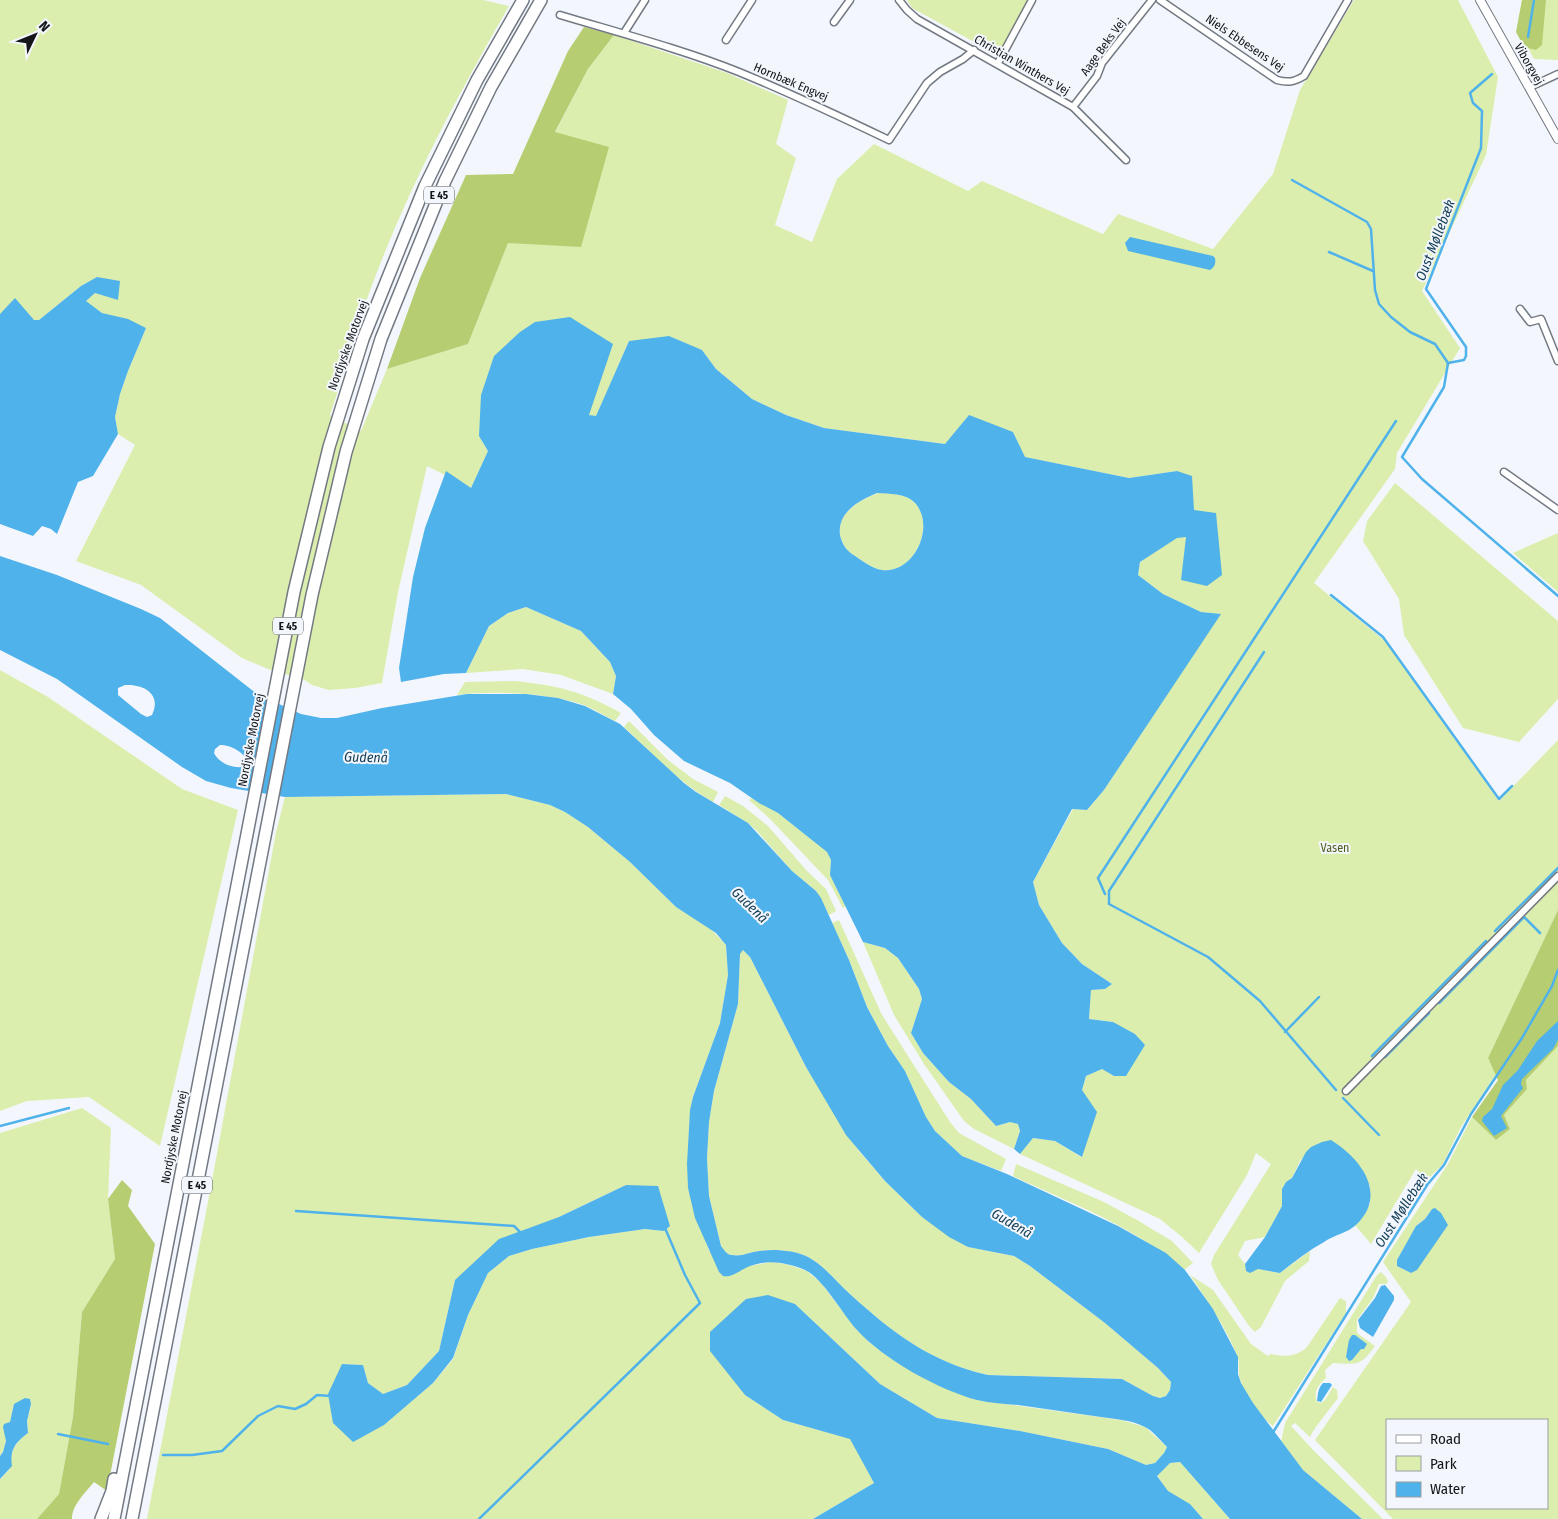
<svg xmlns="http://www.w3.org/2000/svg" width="1558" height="1519" font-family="'Fira Sans Condensed',sans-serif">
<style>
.green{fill:#dbeead;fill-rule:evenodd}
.forest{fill:#b6ce71}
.water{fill:#50b2ea;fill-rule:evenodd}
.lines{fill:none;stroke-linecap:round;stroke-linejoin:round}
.stream{stroke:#50b2ea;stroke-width:2.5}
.minor-casing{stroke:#737982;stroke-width:9}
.tertiary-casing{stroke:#737982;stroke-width:10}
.motorway-casing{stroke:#737982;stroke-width:14}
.minor{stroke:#fff;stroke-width:6}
.tertiary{stroke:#fff;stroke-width:8}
.motorway{stroke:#fff;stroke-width:11}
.labels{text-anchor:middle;stroke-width:4;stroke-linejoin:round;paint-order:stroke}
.shield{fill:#f3f7fd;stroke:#575a5d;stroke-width:1}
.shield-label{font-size:11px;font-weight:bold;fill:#141619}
.street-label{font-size:12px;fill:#141619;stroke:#f3f7fd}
.park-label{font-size:12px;fill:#4e5d1c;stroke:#f3f7fd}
.water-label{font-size:14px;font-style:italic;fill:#174158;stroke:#f3f7fd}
</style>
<rect width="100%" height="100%" fill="#f3f7fd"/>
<!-- green -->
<g class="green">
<path d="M0 0H483L509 6C457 96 407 190 371 288 355 330 344 373 330 415L361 431 387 369 468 344 508 243 555 133 588 69 614 35 727 73 788 100 776 144 796 158 775 225 812 242 837 179 874 144 968 191 982 181 1103 234 1118 214 1213 249 1273 174 1300 90 1354 0H1458L1498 77 1486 155 1422 291 1460 348 1397 453 1395 469 1314 583 1385 641 1499 801 1558 740V910L1488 1058 1496 1074 1461 1127 1443 1164 1427 1180 1416 1169 1371 1244 1355 1225 1370 1204V1185L1301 1159 1292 1178 1286 1182 1282 1189V1206L1265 1237 1245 1241 1238 1255 1245 1264 1246 1271 1258 1269 1280 1273 1310 1251 1309 1261 1285 1281 1261 1327 1255 1332 1249 1326 1218 1280 1211 1264 1214 1255 1271 1164 1256 1153 1247 1175 1199 1253 1182 1237 1160 1219 1020 1154 1033 1138 1055 1141 1081 1157 1082 1090 1086 1076 1102 1069 1114 1076 1113 1022 1089 1019 1091 990 1105 989 1112 984 1082 964 1062 943 1039 905 1033 882 1073 809 1087 810 1104 790 1220 614 1201 612 1163 594 1138 575 1140 562 1177 537H1187L1182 580 1194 510 1177 471 1129 478 1024 457 1013 432 945 444 824 428 786 415 752 399 716 369 702 350 629 341 596 417 588 415 479 436 488 451 471 488 427 466 398 592 382 683 355 688 329 690 312 685 303 679 268 669 242 658 141 585 76 561 135 445 118 434 115 417 120 394 128 371 146 328 102 313 85 301 95 293 118 299 97 277 81 286 39 320H34L24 311 0 314Z"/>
<path d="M907 0H1028L998 55 912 8Z"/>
<path d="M1522 0H1558V60L1534 59 1517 28Z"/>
<path d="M1395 483 1558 621V699L1519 742 1463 728 1404 635 1399 599 1363 541 1367 521Z"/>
<path d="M878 493C889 494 905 493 914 502 937 525 914 574 882 570 872 569 860 559 852 554 845 549 842 542 840 535 837 512 860 500 878 493Z"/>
<path d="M1558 533V592L1513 553Z"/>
<path d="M526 607 581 631 610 662 616 676 613 694 561 675 523 669 466 673 489 626 508 613Z"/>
<path d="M0 670 48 697 182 789 238 810 160 1146 89 1097 27 1101 0 1111Z"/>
<path d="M516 681C560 686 581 691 621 713L615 721C605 716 594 709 584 705 549 693 494 690 457 695L465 682Z"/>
<path d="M629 721 668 760 693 779 718 792 713 802C679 783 652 753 624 727Z"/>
<path d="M506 794 550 805 565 812 588 827 630 862 676 907 711 929 726 945 728 975 720 1023 693 1097 689 1126 688 1188 709 1251 750 1266 771 1262 786 1264 807 1271 821 1283 857 1330 870 1343 896 1362 977 1400 1121 1420 1145 1427 1167 1447 1164 1453 1155 1463 1146 1465 1108 1449 1020 1431 937 1418 880 1384 795 1304 745 1395 783 1420 851 1439 874 1483 813 1519H147L211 1186 276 832 285 797ZM626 1185 664 1231 645 1229 589 1237 532 1249 509 1256 488 1273 468 1315 453 1359 433 1383 384 1425 342 1364 363 1365 368 1383 383 1394 407 1385 439 1351 455 1280 559 1217Z"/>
<path d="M725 796 743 806 768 826 807 871 826 889 836 911 829 915 816 891 792 871 757 831 748 823 719 805Z"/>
<path d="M752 798 778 813 828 852 831 860 830 875 846 906 843 908 828 880 770 819 749 800Z"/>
<path d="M839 920 882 1015 950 1122 959 1133 1006 1159 1001 1171 962 1156 935 1131 926 1117 905 1071 888 1046 867 1007 849 960 832 923Z"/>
<path d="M863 942 885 948 898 958 919 989 922 999 911 1033 923 1053 949 1082 971 1099 996 1126 1011 1122 1018 1124 1020 1131 1014 1149 974 1129 964 1121 924 1064 894 1015Z"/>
<path d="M743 950 750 957 806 1067 859 1151 885 1181 922 1217 968 1247 1014 1256 1030 1266 1105 1323 1158 1368 1171 1382 1170 1390 1166 1396 1160 1398 1153 1396 1122 1379 988 1375C931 1362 894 1334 851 1295 837 1283 825 1266 808 1257 794 1250 773 1249 759 1251 750 1252 741 1257 732 1255 727 1255 724 1250 721 1246L709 1196 707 1158 709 1122 714 1091 738 1004 740 954Z"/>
<path d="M1558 1046V1519H1393L1315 1440 1411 1302 1383 1262 1448 1164 1472 1117 1496 1140 1510 1129 1504 1115 1527 1089 1526 1080ZM1432 1209 1411 1273 1397 1266V1260L1418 1224 1425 1219ZM1387 1420H1547V1508H1387Z"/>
<path d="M82 1108 111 1128 108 1199 115 1259 82 1312 73 1417 59 1494 37 1519H0V1479L9 1470 13 1449 21 1438 28 1433 27 1421 31 1405 14 1404 10 1422 8 1423C5 1434 8 1447 0 1456V1133Z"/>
<path d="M1016 1164 1104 1202 1137 1220 1172 1241 1193 1263 1184 1270C1136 1227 1071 1203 1013 1176Z"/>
<path d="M1381 1272 1386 1277 1388 1282 1386 1284H1379L1373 1298 1357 1320V1333L1375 1346C1360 1367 1357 1364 1333 1363L1325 1370 1326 1378C1318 1385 1313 1392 1317 1402L1321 1403 1325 1400 1333 1387 1337 1390 1338 1398C1329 1411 1317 1423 1310 1437L1295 1423 1291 1426 1314 1451 1383 1519H1362L1303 1470 1281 1442 1285 1423 1377 1275Z"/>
<path d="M1190 1275 1213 1290 1251 1344 1268 1356 1271 1354C1284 1357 1297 1357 1307 1347L1340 1298 1346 1301V1313L1273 1426C1260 1417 1242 1391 1239 1375 1238 1369 1240 1362 1237 1356 1227 1329 1206 1299 1190 1275Z"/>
<path d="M1180 1462 1230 1519H1203L1190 1504 1168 1492 1157 1475 1170 1463Z"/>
</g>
<!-- forest -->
<g class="forest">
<path d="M1522 0H1546L1542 45 1536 50 1524 47 1516 32Z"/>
<path d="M584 27 614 35 588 69 555 132 609 147 581 247 508 243 468 344 387 369 420 278 466 175 513 174 568 51Z"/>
<path d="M1558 910V1046L1526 1080 1527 1089 1504 1115 1510 1129 1496 1140 1472 1117 1498 1080 1488 1058Z"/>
<path d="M122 1180 132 1190 128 1206 155 1244 107 1491 94 1482C85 1493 72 1505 72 1519H37L59 1494 73 1417 82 1312 115 1259 108 1199Z"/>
</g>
<!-- water -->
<g class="water">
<path d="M1130 237 1213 256 1215 258C1216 263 1215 267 1210 270L1128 251 1125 243Z"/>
<path d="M97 277 120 281 118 300 95 293 86 301 102 313 128 319 146 328 128 371 120 394 115 417 118 434 93 476 78 482 57 534 51 529 42 526 33 536 0 524V314L15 298 34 320H39L81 286Z"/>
<path d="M570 317 613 344 589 415 596 416 629 341 669 336 702 350 716 369 752 399 786 415 824 428 945 444 969 415 1013 432 1025 457 1129 478 1177 471 1192 476 1194 510 1216 513 1222 575 1207 586 1181 580 1186 537 1177 538 1140 562 1138 575 1163 594 1201 612 1221 614 1104 790 1087 810 1072 809 1033 882 1039 905 1062 943 1082 964 1112 984 1105 989 1091 990 1089 1019 1113 1022 1135 1034 1145 1045 1126 1076H1114L1102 1069 1086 1076 1082 1090 1097 1112 1082 1157 1055 1141 1033 1138 1020 1154 1014 1149 1020 1131 1018 1124 1010 1122 996 1126 971 1099 949 1082 923 1053 911 1033 922 999 919 989 898 958 885 948 863 942 830 875 831 860 827 852 778 813 759 803 730 783 684 761 654 735 631 709 613 694 616 676 610 662 581 631 526 607 508 613 489 626 466 673 444 674 401 682 399 668 413 577 425 528 446 471 471 488 488 451 479 436 481 395 494 356 520 332 535 322ZM877 493C889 494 905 493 914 502 937 525 914 574 882 570 872 569 860 559 852 554 845 549 842 543 840 535 837 512 860 500 877 493Z"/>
<path d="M0 556 57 575 141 609 160 618 257 694 301 714 321 718H337L382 708 467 694H526L558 698 585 706 620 724 684 783 696 792 748 823 792 871 816 891 821 898 849 960 867 1007 888 1046 905 1071 926 1117 935 1131 962 1156 1007 1174 1118 1226 1166 1253 1185 1270 1213 1309 1238 1357V1374L1241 1383 1253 1403 1303 1470 1362 1519H1230L1180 1462 1170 1463 1157 1476 1168 1491 1190 1504 1203 1519H813L874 1483 850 1439 783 1420 745 1395 710 1351V1332L746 1299 768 1295 795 1304 880 1384 937 1418 1020 1431 1108 1449 1146 1465 1155 1463 1164 1453 1167 1447C1160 1440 1153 1431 1145 1427 1132 1420 1115 1419 1101 1417 1073 1413 1046 1409 1018 1405 1005 1404 990 1403 977 1400 939 1390 883 1359 857 1330 843 1315 823 1278 805 1270 788 1263 768 1259 750 1266 741 1269 733 1278 723 1276L719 1272 695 1218 688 1188 687 1164 690 1110 693 1097 720 1023 728 975 726 945 716 933 676 907 630 862 588 827 565 812 550 805 506 794 285 797 231 788 206 781 182 767 57 679 0 650ZM125 685C144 684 162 694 152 715L147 717 141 714 118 695V688ZM220 745C231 745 247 753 248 765 237 771 219 764 214 753L215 749ZM743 950 750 957 806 1067 846 1135 885 1181 922 1217 949 1237 968 1247 1014 1256 1030 1266 1105 1323 1158 1368 1171 1382 1170 1390 1166 1396 1160 1398 1153 1396 1122 1379 988 1375C931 1362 894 1334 851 1295 837 1283 825 1266 808 1257 794 1250 773 1249 759 1251 750 1252 741 1257 732 1255 727 1255 724 1250 721 1246L709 1196 707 1158 709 1122 714 1091 738 1004 740 954Z"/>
<path d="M1558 1021V1040L1553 1049 1522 1079 1521 1084 1523 1088 1501 1116 1507 1128 1494 1136 1482 1121 1483 1117 1492 1109 1503 1085 1518 1070 1537 1041Z"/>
<path d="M1331 1140C1360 1158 1388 1193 1357 1224 1348 1233 1334 1235 1324 1242 1308 1251 1294 1262 1280 1273L1258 1269 1250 1273 1246 1271 1245 1264 1265 1237 1282 1206V1189L1286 1182 1292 1178 1306 1152 1311 1147 1322 1142Z"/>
<path d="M626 1185 658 1186 670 1226 664 1231 645 1229 589 1237 532 1249 509 1256 488 1273 468 1315 453 1358 433 1383 384 1425 353 1442 333 1423 328 1394 342 1364 363 1365 368 1383 383 1394 407 1385 439 1351 455 1280 499 1239 559 1217Z"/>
<path d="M1435 1208 1441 1213 1448 1225 1417 1270 1411 1273 1397 1266V1260L1416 1226 1425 1219 1432 1209Z"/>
<path d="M1385 1285 1394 1296V1300L1373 1337 1360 1328 1358 1320 1375 1298 1381 1286Z"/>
<path d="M1352 1335H1355L1367 1344 1364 1349H1361L1352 1360 1349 1361 1346 1357 1349 1340Z"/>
<path d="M1323 1383H1330L1332 1385 1321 1402 1317 1401C1318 1394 1318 1388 1323 1383Z"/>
<path d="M25 1398 30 1399 31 1404 27 1421 28 1433C15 1443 10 1449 12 1466L0 1479V1456L3 1452 6 1441 3 1427 4 1424 10 1422 14 1404Z"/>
</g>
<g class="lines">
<!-- stream -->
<g class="stream">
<path d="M1528 37 1534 0"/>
<path d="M1492 74 1470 93 1473 103 1482 111 1481 148 1426 289 1466 347V356L1464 360 1448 363 1444 387 1402 457 1422 479 1558 596"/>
<path d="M1292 180 1367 222 1371 229 1375 290 1379 304 1391 317 1410 332 1435 344 1448 363"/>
<path d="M1329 252 1373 271"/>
<path d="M1331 595 1383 637 1499 799 1512 786"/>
<path d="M1264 652 1109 891V904L1208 957 1260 1001 1336 1090"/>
<path d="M1105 894 1098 878 1396 421"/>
<path d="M1495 931 1558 868"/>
<path d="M1439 1003 1524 917 1540 933"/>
<path d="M1285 1032 1319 997"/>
<path d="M1372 1056 1486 941"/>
<path d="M1385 1057 1429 1013"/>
<path d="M1343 1098 1379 1135"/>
<path d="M0 1126 69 1108"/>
<path d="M1417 1175 1427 1185"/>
<path d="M296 1211 514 1226 521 1233"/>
<path d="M58 1434 108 1444"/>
<path d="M1272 1434 1427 1185 1444 1165 1471 1114 1522 1038 1552 986 1558 970"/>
<path d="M163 1455H192L222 1451 258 1416 278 1406 295 1409 306 1404 317 1395 330 1396"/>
<path d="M479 1519 700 1303 685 1275 665 1228"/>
</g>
<defs>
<g id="minor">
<path d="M899 0 907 10 917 19 1073 107 1126 160"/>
<path d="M1160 0 1277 80C1288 83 1294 82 1304 76L1348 0"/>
<path d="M560 15C620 33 681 49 739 72 790 93 839 116 889 140L927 83 940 72 963 59 974 50"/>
<path d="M834 22 850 0"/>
<path d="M624 33 645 0"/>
<path d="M726 40 752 0"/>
<path d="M998 63 1032 0"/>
<path d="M1530 87 1558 74"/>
<path d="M1073 107 1097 76 1102 63 1152 0"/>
<path d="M1520 309 1530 322 1541 319 1558 361"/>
<path d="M1504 472 1558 510"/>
<path d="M1346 1091 1558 876"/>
</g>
<path id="tertiary" d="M1480 0 1558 139"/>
<g id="motorway">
<path d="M101 1519 112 1491 114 1479"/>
<path d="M114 1519 294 592 329 447 363 339 425 186 477 80 523 0"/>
<path d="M132 1519 312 595 346 452 381 339 445 181 491 87 541 0"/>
</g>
</defs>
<!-- minor casing -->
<use href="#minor" class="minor-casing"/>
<!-- tertiary casing -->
<use href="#tertiary" class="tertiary-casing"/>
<!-- motorway casing -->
<use href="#motorway" class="motorway-casing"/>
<!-- minor -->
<use href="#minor" class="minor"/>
<!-- tertiary -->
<use href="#tertiary" class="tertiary"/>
<!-- motorway -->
<use href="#motorway" class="motorway"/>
</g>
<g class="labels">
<!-- shield labels -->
<g class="shield">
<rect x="424" y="186.5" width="30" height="17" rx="4"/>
<rect x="273" y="617.5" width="30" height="17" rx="4"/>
<rect x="182" y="1176.5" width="30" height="17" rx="4"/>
</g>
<g class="shield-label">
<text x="439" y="199">E 45</text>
<text x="288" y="630">E 45</text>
<text x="197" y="1189">E 45</text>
</g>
<!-- street labels -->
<g class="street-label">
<text transform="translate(1245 43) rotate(34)" y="4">Niels Ebbesens Vej</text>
<text transform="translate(1103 47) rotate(-54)" y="4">Aage Beks Vej</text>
<text transform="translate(1529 64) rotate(60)" y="4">Viborgvej</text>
<text transform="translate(1022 65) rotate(30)" y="4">Christian Winthers Vej</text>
<text transform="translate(791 82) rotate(23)" y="4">Hornbæk Engvej</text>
<text transform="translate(348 345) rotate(-70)" y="4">Nordjyske Motorvej</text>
<text transform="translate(251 740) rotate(-79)" y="4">Nordjyske Motorvej</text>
<text transform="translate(174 1137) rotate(-79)" y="4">Nordjyske Motorvej</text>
</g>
<!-- park labels -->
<g class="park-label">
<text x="1335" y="852">Vasen</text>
</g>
<!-- water labels -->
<g class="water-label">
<text transform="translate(1435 240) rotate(-69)" y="5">Oust Møllebæk</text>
<text transform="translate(366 757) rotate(1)" y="5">Gudenå</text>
<text transform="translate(750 905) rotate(44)" y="5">Gudenå</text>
<text transform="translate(1401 1210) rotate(-57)" y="5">Oust Møllebæk</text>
<text transform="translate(1012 1223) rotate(30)" y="5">Gudenå</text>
</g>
</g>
<!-- legend -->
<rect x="1386" y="1419" width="162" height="90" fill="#f3f7fd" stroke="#9a9da2"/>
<rect x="1396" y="1435" width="25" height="8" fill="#ffffff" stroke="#9a9da2"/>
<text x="1430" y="1444" font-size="15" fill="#141619">Road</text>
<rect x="1396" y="1456" width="25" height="15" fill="#dbeead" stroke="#9a9da2"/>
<text x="1430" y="1469" font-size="15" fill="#141619">Park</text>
<rect x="1396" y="1482" width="25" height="15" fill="#50b2ea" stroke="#9a9da2"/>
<text x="1430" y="1494" font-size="15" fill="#141619">Water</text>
<!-- north arrow -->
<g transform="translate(35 35) rotate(47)" stroke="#f3f7fd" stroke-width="4" paint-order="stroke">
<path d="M0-4L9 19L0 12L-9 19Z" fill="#141619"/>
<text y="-8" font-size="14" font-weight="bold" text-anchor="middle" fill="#141619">N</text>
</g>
</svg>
